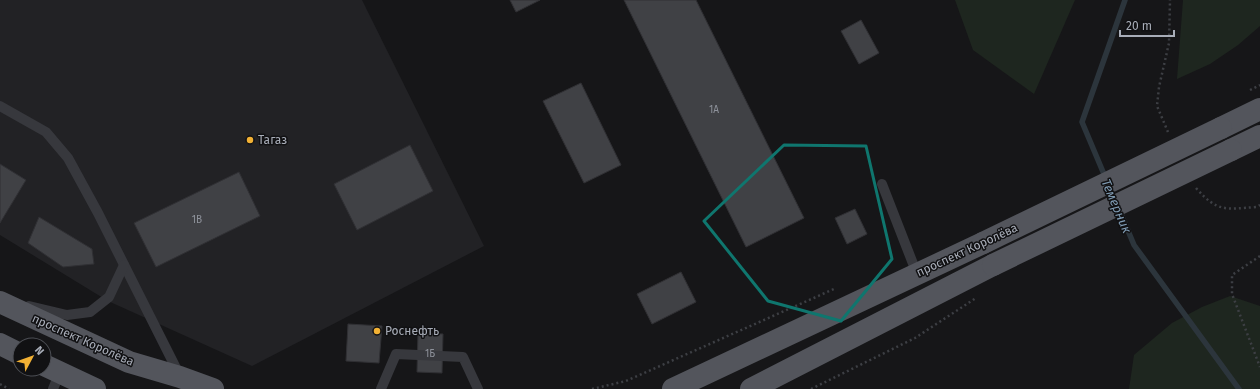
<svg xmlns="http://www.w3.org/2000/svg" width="1260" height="389" font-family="'Fira Sans',sans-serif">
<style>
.built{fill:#222225}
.green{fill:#1e261f}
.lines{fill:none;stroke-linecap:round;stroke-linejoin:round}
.stream{stroke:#2c353c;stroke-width:5.5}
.building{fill:#404145;stroke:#303034}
.path{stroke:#3d3f44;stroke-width:2.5;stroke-dasharray:2 3;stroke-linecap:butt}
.service{stroke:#37383d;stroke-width:10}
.primary{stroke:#53555c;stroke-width:22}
.primary-bridge{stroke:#53555c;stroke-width:22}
.marked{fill:none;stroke:#0f766e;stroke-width:3;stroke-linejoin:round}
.poi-dot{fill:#f2b134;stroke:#111113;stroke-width:1.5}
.labels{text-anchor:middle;stroke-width:3;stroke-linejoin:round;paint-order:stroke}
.number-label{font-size:10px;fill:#8e929b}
.poi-label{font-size:12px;fill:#a8adb8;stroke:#111113;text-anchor:start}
.street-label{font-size:12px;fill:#a8adb8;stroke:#111113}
.water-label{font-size:13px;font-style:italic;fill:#7f9bb3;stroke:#111113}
</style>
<rect width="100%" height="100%" fill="#161618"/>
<!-- built -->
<path class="built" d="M0 0H362L484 246 252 366 108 301 0 235Z"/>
<!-- green -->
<g class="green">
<path d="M955 0H1075L1034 94 973 50Z"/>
<path d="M1183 0H1260V26L1238 45 1210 64 1177 79Z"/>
<path d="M1230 296 1260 306V389H1129L1134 355 1172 323 1202 307Z"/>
</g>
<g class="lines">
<!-- stream -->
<g class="stream">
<path d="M1106 179 1082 122 1125 0"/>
<path d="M1119 209 1134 245 1239 389"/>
</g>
</g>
<!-- building -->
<g class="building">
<path d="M510 0H540L516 12Z"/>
<path d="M624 0H696L804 218 746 247Z"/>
<path d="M861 20 879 53 859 64 841 31Z"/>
<path d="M581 83 621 165 584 183 543 101Z"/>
<path d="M410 145 433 191 357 230 334 184Z"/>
<path d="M0 164 26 180 0 223Z"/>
<path d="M239 172 260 216 156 267 134 223Z"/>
<path d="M855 209 867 234 847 244 835 218Z"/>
<path d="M39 217 92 249 94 264 63 267 28 243Z"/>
<path d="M681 272 696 302 652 324 637 294Z"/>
<path d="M348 324 382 326 379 363 346 361Z"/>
<path d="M418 333 443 334 442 373 417 372Z"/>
</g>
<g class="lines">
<!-- path -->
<g class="path">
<path d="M1250 90 1260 85"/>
<path d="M1168 132 1157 106 1159 87 1169 43 1170 0"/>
<path d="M1196 188C1218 213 1226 209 1256 207L1260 205"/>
<path d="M1260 256 1232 275V294L1260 367"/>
<path d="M0 384 9 389"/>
<path d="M592 389 626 381 834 289"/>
<path d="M811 389 915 338 976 298"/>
</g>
<!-- service -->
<g class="service">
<path d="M0 106 46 132 68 158 98 213 179 374"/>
<path d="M882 184 917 274"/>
<path d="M29 306 67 315 90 312 109 297 124 265"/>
<path d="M53 389 60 372"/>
<path d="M381 389 396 354 463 357 478 389"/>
</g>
<!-- primary -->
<g class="primary">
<path d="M1221 128 1260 109"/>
<path d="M1231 150 1260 136"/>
<path d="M0 302 129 362 180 377 213 389"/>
<path d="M0 344 20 354"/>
<path d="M44 365 95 389"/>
<path d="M673 389 983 243"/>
<path d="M751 389 993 265"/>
</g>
<!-- primary-bridge -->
<g class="primary-bridge">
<path d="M983 243 1221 128"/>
<path d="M993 265 1231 150"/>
</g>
</g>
<!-- marked area -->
<path class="marked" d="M784 145 866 146 892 259 841 321 768 301 704 221Z"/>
<!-- markers -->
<g class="poi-dot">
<circle cx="250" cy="140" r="4"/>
<circle cx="377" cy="331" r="4"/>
</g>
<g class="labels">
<!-- number labels -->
<g class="number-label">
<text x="714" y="113">1А</text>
<text x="197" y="223">1В</text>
<text x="430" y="357">1Б</text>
</g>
<!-- poi labels -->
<g class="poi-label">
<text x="258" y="144">Тагаз</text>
<text x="385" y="335">Роснефть</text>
</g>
<!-- street labels -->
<g class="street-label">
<text transform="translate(967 250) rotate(-25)" y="4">проспект Королёва</text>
<text transform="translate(83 340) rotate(24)" y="4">проспект Королёва</text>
</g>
<!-- water labels -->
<g class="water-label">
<text transform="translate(1117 206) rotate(67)" y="5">Темерник</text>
</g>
</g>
<!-- north arrow -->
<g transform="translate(32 357) rotate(49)"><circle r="19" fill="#111113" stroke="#4d4f55"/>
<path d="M0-3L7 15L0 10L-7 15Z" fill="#f2b134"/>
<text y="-6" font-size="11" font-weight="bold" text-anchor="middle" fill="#a8adb8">N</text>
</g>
<!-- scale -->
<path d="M1120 30v6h54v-6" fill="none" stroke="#a8adb8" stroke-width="2"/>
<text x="1126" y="30" font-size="12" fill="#a8adb8" stroke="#111113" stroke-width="3" paint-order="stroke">20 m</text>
</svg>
